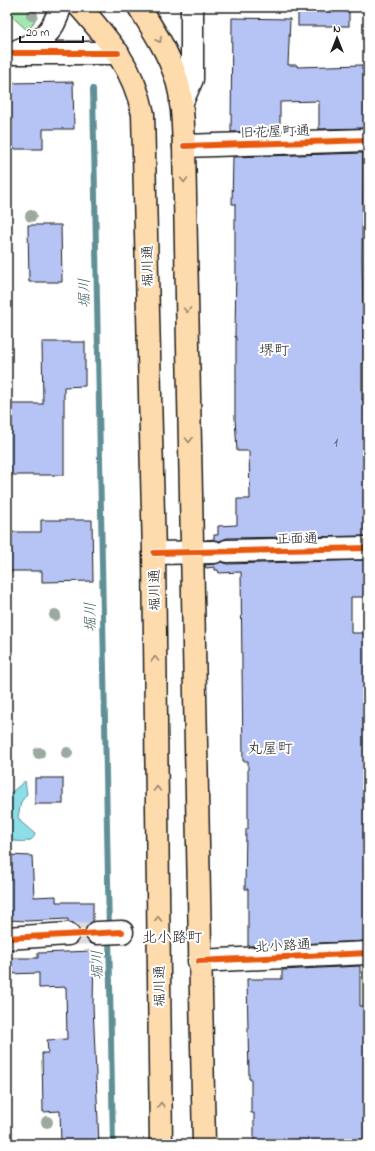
<svg xmlns="http://www.w3.org/2000/svg" width="375" height="1151" font-family="'Indie Flower','Klee One',sans-serif">
<style>
.green{fill:#a3e7b1;stroke:#608266}
.water{fill:#8ddee8;stroke:#609096}
.lines{fill:none;stroke-linecap:round;stroke-linejoin:round}
.stream{stroke:#609096;stroke-width:6}
.building{fill:#b6c4f5;stroke:#1c1c1c}
.street-tunnel{stroke:#ddd;stroke-width:22;stroke-dasharray:22 11;stroke-linecap:butt}
.street-casing{stroke:#1c1c1c;stroke-width:25}
.secondary-casing{stroke:#1c1c1c;stroke-width:25}
.highway-casing{stroke:#1c1c1c;stroke-width:25}
.street{stroke:#fff;stroke-width:22}
.secondary{stroke:#fff;stroke-width:22}
.highway{stroke:#fedbac;stroke-width:22}
.cycleway-casing{stroke:#fff;stroke-width:8}
.cycleway{stroke:#e8590c;stroke-width:6}
.tree{fill:#9ca99f}
.oneway{stroke:#98856b}
.labels{text-anchor:middle;stroke-width:4;stroke-linejoin:round;paint-order:stroke}
.number-label{font-size:12px;fill:#424652}
.street-label{font-size:14px;fill:#1c1c1c;stroke:#fff}
.water-label{font-size:15px;font-style:italic;fill:#446063;stroke:#fff}
.neighbourhood-label{font-size:15px;fill:#1c1c1c;stroke:#fff}
</style>
<rect width="100%" height="100%" fill="#fff"/>
<filter id="ink" filterUnits="userSpaceOnUse"><feTurbulence type="fractalNoise" baseFrequency=".025" numOctaves="2"/><feDisplacementMap in="SourceGraphic" scale="8" xChannelSelector="R" yChannelSelector="G"/><feConvolveMatrix kernelMatrix="1 2 1 2 8 2 1 2 1" color-interpolation-filters="sRGB"/></filter>
<g filter="url(#ink)">
<!-- green -->
<path class="green" d="M7 7H35C38 17 34 23 28 31L7 12Z"/>
<!-- water -->
<path class="water" d="M25 781 27 794 21 802 18 817 21 822 35 834C33 845 16 841 7 840V796Z"/>
<g class="lines">
<!-- stream -->
<path class="stream" d="M93 89 113 1144"/>
</g>
<!-- building -->
<g class="building">
<rect x="298" y="7" width="51" height="19"/>
<path d="M232 18 290 19 288 65H297V67L362 65V70H364L366 128 319 129V101L280 102V130L231 132Z"/>
<path d="M73 82 74 129H43V149H7V83Z"/>
<path d="M363 153 362 260 364 363H362V400H368V536L227 538 220 541 206 540 214 539V535H218V526L237 525V499H250L249 451H237L235 418V382H236V337H235L236 262H235V204H232L233 157Z"/>
<path d="M28 225H61L62 282H29Z"/>
<path d="M42 342H85V386L64 387V475H7V404H43Z"/>
<path d="M41 520H92L93 581 42 582V571H7V532H41Z"/>
<path d="M368 560V597H351V633H367V666H368V941L248 946V889H245L246 829H248V761H243L241 572 219 573 218 570H215V567L206 568 205 565 215 564 221 562 227 564Z"/>
<rect x="35" y="778" width="28" height="26"/>
<path d="M7 855 32 856 34 897 56 896V902H93V922L87 926H77L73 923 68 922V919L27 921 7 920Z"/>
<path d="M94 951 93 1005 99 1144H61L60 1111 43 1112 42 1053H48L47 1040 67 1039 66 987 39 988V973L7 974V958H38V953Z"/>
<path d="M360 966V1006H368V1144H254V1113H251V1079H249L247 979H282V970Z"/>
</g>
<g class="lines">
<!-- street-tunnel -->
<path class="street-tunnel" d="M68 934 97 933"/>
<defs>
<g id="street">
<path d="M181 104 192 79V7"/>
<path d="M184 146 368 140"/>
<path d="M227 551 368 548"/>
<path d="M154 553 214 552"/>
<path d="M97 933 122 932"/>
<path d="M7 938 68 934"/>
<path d="M199 961 368 953"/>
</g>
<g id="secondary">
<path d="M17 51C41 41 53 34 60 7"/>
<path d="M7 53H118"/>
</g>
<g id="highway">
<path d="M80 7C109 40 134 68 143 114L154 553 161 1144"/>
<path d="M139 7C156 34 174 61 180 93 183 110 183 129 184 146L204 1144"/>
</g>
</defs>
<!-- street casing -->
<use href="#street" class="street-casing"/>
<!-- secondary casing -->
<use href="#secondary" class="secondary-casing"/>
<!-- highway casing -->
<use href="#highway" class="highway-casing"/>
<!-- street -->
<use href="#street" class="street"/>
<!-- secondary -->
<use href="#secondary" class="secondary"/>
<!-- highway -->
<use href="#highway" class="highway"/>
<defs>
<g id="cycleway">
<path d="M7 53H118"/>
<path d="M184 146 368 140"/>
<path d="M154 553 368 548"/>
<path d="M7 938 122 932"/>
<path d="M199 961 368 953"/>
</g>
</defs>
<!-- cycleway casing -->
<use href="#cycleway" class="cycleway-casing"/>
<!-- cycleway -->
<use href="#cycleway" class="cycleway"/>
</g>
<!-- trees -->
<g class="tree">
<circle cx="32" cy="15" r="6"/>
<circle cx="31" cy="216" r="6"/>
<circle cx="55" cy="615" r="6"/>
<circle cx="39" cy="753" r="6"/>
<circle cx="67" cy="753" r="6"/>
<circle cx="47" cy="1122" r="6"/>
</g>
<!-- one-way arrows -->
<defs><path id="oneway-chevron" d="M-2-3.5L2.5 0L-2 3.5" fill="none" stroke-width="1.6" stroke-linecap="round" stroke-linejoin="round"/></defs>
<g class="oneway">
<use href="#oneway-chevron" transform="translate(159 40) rotate(63)"/>
<use href="#oneway-chevron" transform="translate(184 180) rotate(89)"/>
<use href="#oneway-chevron" transform="translate(187 310) rotate(89)"/>
<use href="#oneway-chevron" transform="translate(189 440) rotate(89)"/>
<use href="#oneway-chevron" transform="translate(155 659) rotate(-91)"/>
<use href="#oneway-chevron" transform="translate(157 789) rotate(-91)"/>
<use href="#oneway-chevron" transform="translate(158 919) rotate(-91)"/>
<use href="#oneway-chevron" transform="translate(161 1105) rotate(-91)"/>
</g>
</g>
<g class="labels">
<!-- number labels -->
<g class="number-label">
<text x="336" y="446">1</text>
</g>
<!-- street labels -->
<g class="street-label">
<text transform="translate(275 131) rotate(-2)" y="5">旧花屋町通</text>
<text transform="translate(147 266) rotate(-91)" y="5">堀川通</text>
<text transform="translate(297 538) rotate(-1)" y="5">正面通</text>
<text transform="translate(154 590) rotate(-91)" y="5">堀川通</text>
<text transform="translate(283 945) rotate(-3)" y="5">北小路通</text>
<text transform="translate(159 986) rotate(-91)" y="5">堀川通</text>
</g>
<!-- water labels -->
<g class="water-label">
<text transform="translate(84 293) rotate(-91)" y="5">堀川</text>
<text transform="translate(90 617) rotate(-91)" y="5">堀川</text>
<text transform="translate(97 965) rotate(-91)" y="5">堀川</text>
</g>
<!-- neighbourhood labels -->
<g class="neighbourhood-label">
<text x="274" y="355">堺町</text>
<text x="270" y="753">丸屋町</text>
<text x="172" y="942">北小路町</text>
</g>
</g>
<!-- margin -->
<rect width="375" height="1151" fill="none" stroke="#fff" stroke-width="24"/>
<rect x="12" y="12" width="351" height="1127" fill="none" stroke="#1c1c1c" stroke-width="1.5" filter="url(#ink)"/>
<!-- north arrow -->
<g transform="translate(337 38)" stroke="#ffffff" stroke-width="3" paint-order="stroke">
<path d="M0-3L7 15L0 10L-7 15Z" fill="#1c1c1c"/>
<text y="-6" font-size="11" font-weight="bold" text-anchor="middle" fill="#1c1c1c">N</text>
</g>
<!-- scale -->
<path d="M20 36v6h63v-6" fill="none" stroke="#1c1c1c" stroke-width="2"/>
<text x="26" y="36" font-size="12" fill="#1c1c1c" stroke="#ffffff" stroke-width="3" paint-order="stroke">20 m</text>
</svg>
